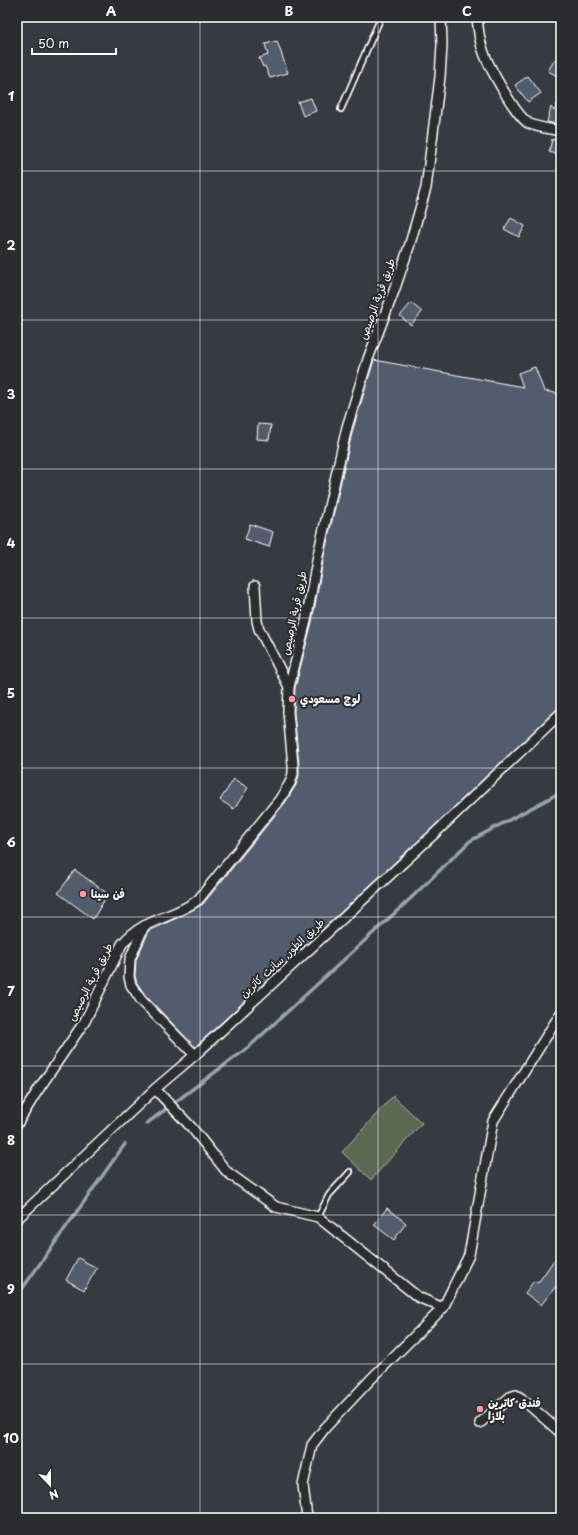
<svg xmlns="http://www.w3.org/2000/svg" width="578" height="1535" font-family="'Playpen Sans','Playpen Sans Arabic',sans-serif">
<style>
.green{fill:#5c6951;stroke:#aeb4a8}
.lines{fill:none;stroke-linecap:round;stroke-linejoin:round}
.stream{stroke:#94a4aa;stroke-width:3.5}
.building{fill:#535c6d;stroke:#fff}
.service-casing{stroke:#fff;stroke-width:8}
.minor-casing{stroke:#fff;stroke-width:12}
.service{stroke:#2a2d2e;stroke-width:4.5}
.minor{stroke:#2a2d2e;stroke-width:9}
.grid{fill:none;stroke:#fff;stroke-width:1;stroke-opacity:0.55}
.poi-dot{fill:#ff9aa2;stroke:#2a2d2e;stroke-width:1.5}
.labels{text-anchor:middle;stroke-width:4;stroke-linejoin:round;paint-order:stroke}
.street-label{font-size:11px;fill:#fff;stroke:#2a2d2e}
.poi-label{font-size:11px;font-weight:bold;fill:#fff;stroke:#2a2d2e;text-anchor:start}
.neatline{fill:none;stroke:#fff;stroke-width:1.5}
.grid-label{font-size:13px;text-anchor:middle;font-weight:bold;fill:#fff}
</style>
<rect width="100%" height="100%" fill="#363b41"/>
<filter id="ink" filterUnits="userSpaceOnUse"><feTurbulence type="fractalNoise" baseFrequency=".025" numOctaves="2"/><feDisplacementMap in="SourceGraphic" scale="8" xChannelSelector="R" yChannelSelector="G"/><feConvolveMatrix kernelMatrix="1 2 1 2 8 2 1 2 1" color-interpolation-filters="sRGB"/></filter>
<g filter="url(#ink)">
<!-- green -->
<path class="green" d="M393 1096 422 1123 371 1180 342 1152Z"/>
<g class="lines">
<!-- stream -->
<g class="stream">
<path d="M146 1124 250 1046 410 899 470 841 561 792"/>
<path d="M17 1296 125 1144"/>
</g>
</g>
<!-- building -->
<g class="building">
<path d="M277 41 288 73 270 78 265 66 263 67 259 58 268 55 265 44Z"/>
<path d="M555 59 561 63V78L548 71Z"/>
<path d="M528 76 541 93 528 102 515 85Z"/>
<path d="M561 95V125L547 122 551 107 554 111Z"/>
<path d="M311 98 316 111 303 116 298 102Z"/>
<path d="M552 139 561 142V156L549 152Z"/>
<path d="M511 218 525 226 519 237 504 229Z"/>
<path d="M411 303 422 312 411 325 400 316Z"/>
<path d="M374 360 523 387 518 373 535 367 544 391 561 394V707L557 709 429 831 195 1047 146 996 137 983 135 976 136 960 149 931 181 916 203 904 285 803 296 785 299 776V765L294 712 295 688 312 622 324 556 353 429Z"/>
<path d="M258 424 271 425 269 440 257 439Z"/>
<path d="M250 524 273 532 269 547 245 539Z"/>
<path d="M234 779 248 788 234 809 220 800Z"/>
<path d="M75 870 108 894 93 919 58 893Z"/>
<path d="M387 1208 406 1223 394 1240 374 1225Z"/>
<path d="M78 1258 97 1268 84 1290 66 1280Z"/>
<path d="M554 1260 561 1264V1280L541 1305 525 1293 534 1281 538 1283Z"/>
</g>
<g class="lines">
<defs>
<g id="service">
<path d="M341 109 381 17"/>
<path d="M318 1217 329 1195 350 1172"/>
</g>
<g id="minor">
<path d="M477 17C478 28 479 40 483 50 488 66 515 114 528 123 538 128 551 129 561 131"/>
<path d="M255 586 257 621 259 629 289 687"/>
<path d="M144 926 130 959 129 977 131 985 141 1000 195 1055"/>
<path d="M155 1089 192 1128 227 1172 276 1207 318 1217 418 1297 443 1308 469 1255 493 1121 561 1013"/>
<path d="M17 1124 38 1090 85 1021 122 944C142 919 174 918 198 900L280 799 290 783 293 774V765L288 712 289 687 306 621 318 555 347 427 368 359 394 291 409 247 426 188 440 77 442 45 441 17"/>
<path d="M17 1219 155 1089 195 1055 433 835 561 713"/>
<path d="M480 1423 510 1397 516 1395 521 1398 561 1433"/>
<path d="M307 1518 303 1485 312 1445 325 1428 371 1379 443 1308"/>
</g>
</defs>
<!-- service casing -->
<use href="#service" class="service-casing"/>
<!-- minor casing -->
<use href="#minor" class="minor-casing"/>
<!-- service -->
<use href="#service" class="service"/>
<!-- minor -->
<use href="#minor" class="minor"/>
</g>
</g>
<!-- grid -->
<path class="grid" d="M200 17V1518M378 17V1518M17 171H561M17 320H561M17 469H561M17 618H561M17 768H561M17 917H561M17 1066H561M17 1215H561M17 1364H561"/>
<!-- markers -->
<g class="poi-dot">
<circle cx="292" cy="699" r="4"/>
<circle cx="83" cy="894" r="4"/>
<circle cx="480" cy="1409" r="4"/>
</g>
<g class="labels">
<!-- street labels -->
<g class="street-label">
<text transform="translate(377 299) rotate(-70)" y="4">طريق قرية الرصيص</text>
<text transform="translate(294 613) rotate(-78)" y="4">طريق قرية الرصيص</text>
<text transform="translate(282 958) rotate(-43)" y="4">طريق الطور, سانت كاترين</text>
<text transform="translate(90 982) rotate(-63)" y="4">طريق قرية الرصيص</text>
</g>
<!-- poi labels -->
<g class="poi-label">
<text x="300" y="703">لوج مسعودي</text>
<text x="91" y="898">فن سينا</text>
<text x="488" y="1407">فندق كاترين<tspan x="488" dy="13">بلازا</tspan></text>
</g>
</g>
<!-- margin -->
<rect width="578" height="1535" fill="none" stroke="#2a2d2e" stroke-width="44"/>
<!-- north arrow -->
<g transform="translate(50 1485) rotate(158)" stroke="#2a2d2e" stroke-width="3" paint-order="stroke">
<path d="M0-3L7 15L0 10L-7 15Z" fill="#ffffff"/>
<text y="-6" font-size="11" font-weight="bold" text-anchor="middle" fill="#ffffff">N</text>
</g>
<!-- scale -->
<path d="M32 48v6h84v-6" fill="none" stroke="#ffffff" stroke-width="2"/>
<text x="38" y="48" font-size="12" fill="#ffffff" stroke="#2a2d2e" stroke-width="3" paint-order="stroke">50 m</text>
<rect x="22" y="22" width="534" height="1491" class="neatline"/>
<g class="grid-label">
<text x="111" y="16">A</text>
<text x="289" y="16">B</text>
<text x="467" y="16">C</text>
<text x="11" y="101">1</text>
<text x="11" y="250">2</text>
<text x="11" y="399">3</text>
<text x="11" y="548">4</text>
<text x="11" y="698">5</text>
<text x="11" y="847">6</text>
<text x="11" y="996">7</text>
<text x="11" y="1145">8</text>
<text x="11" y="1294">9</text>
<text x="11" y="1443">10</text>
</g>
</svg>
